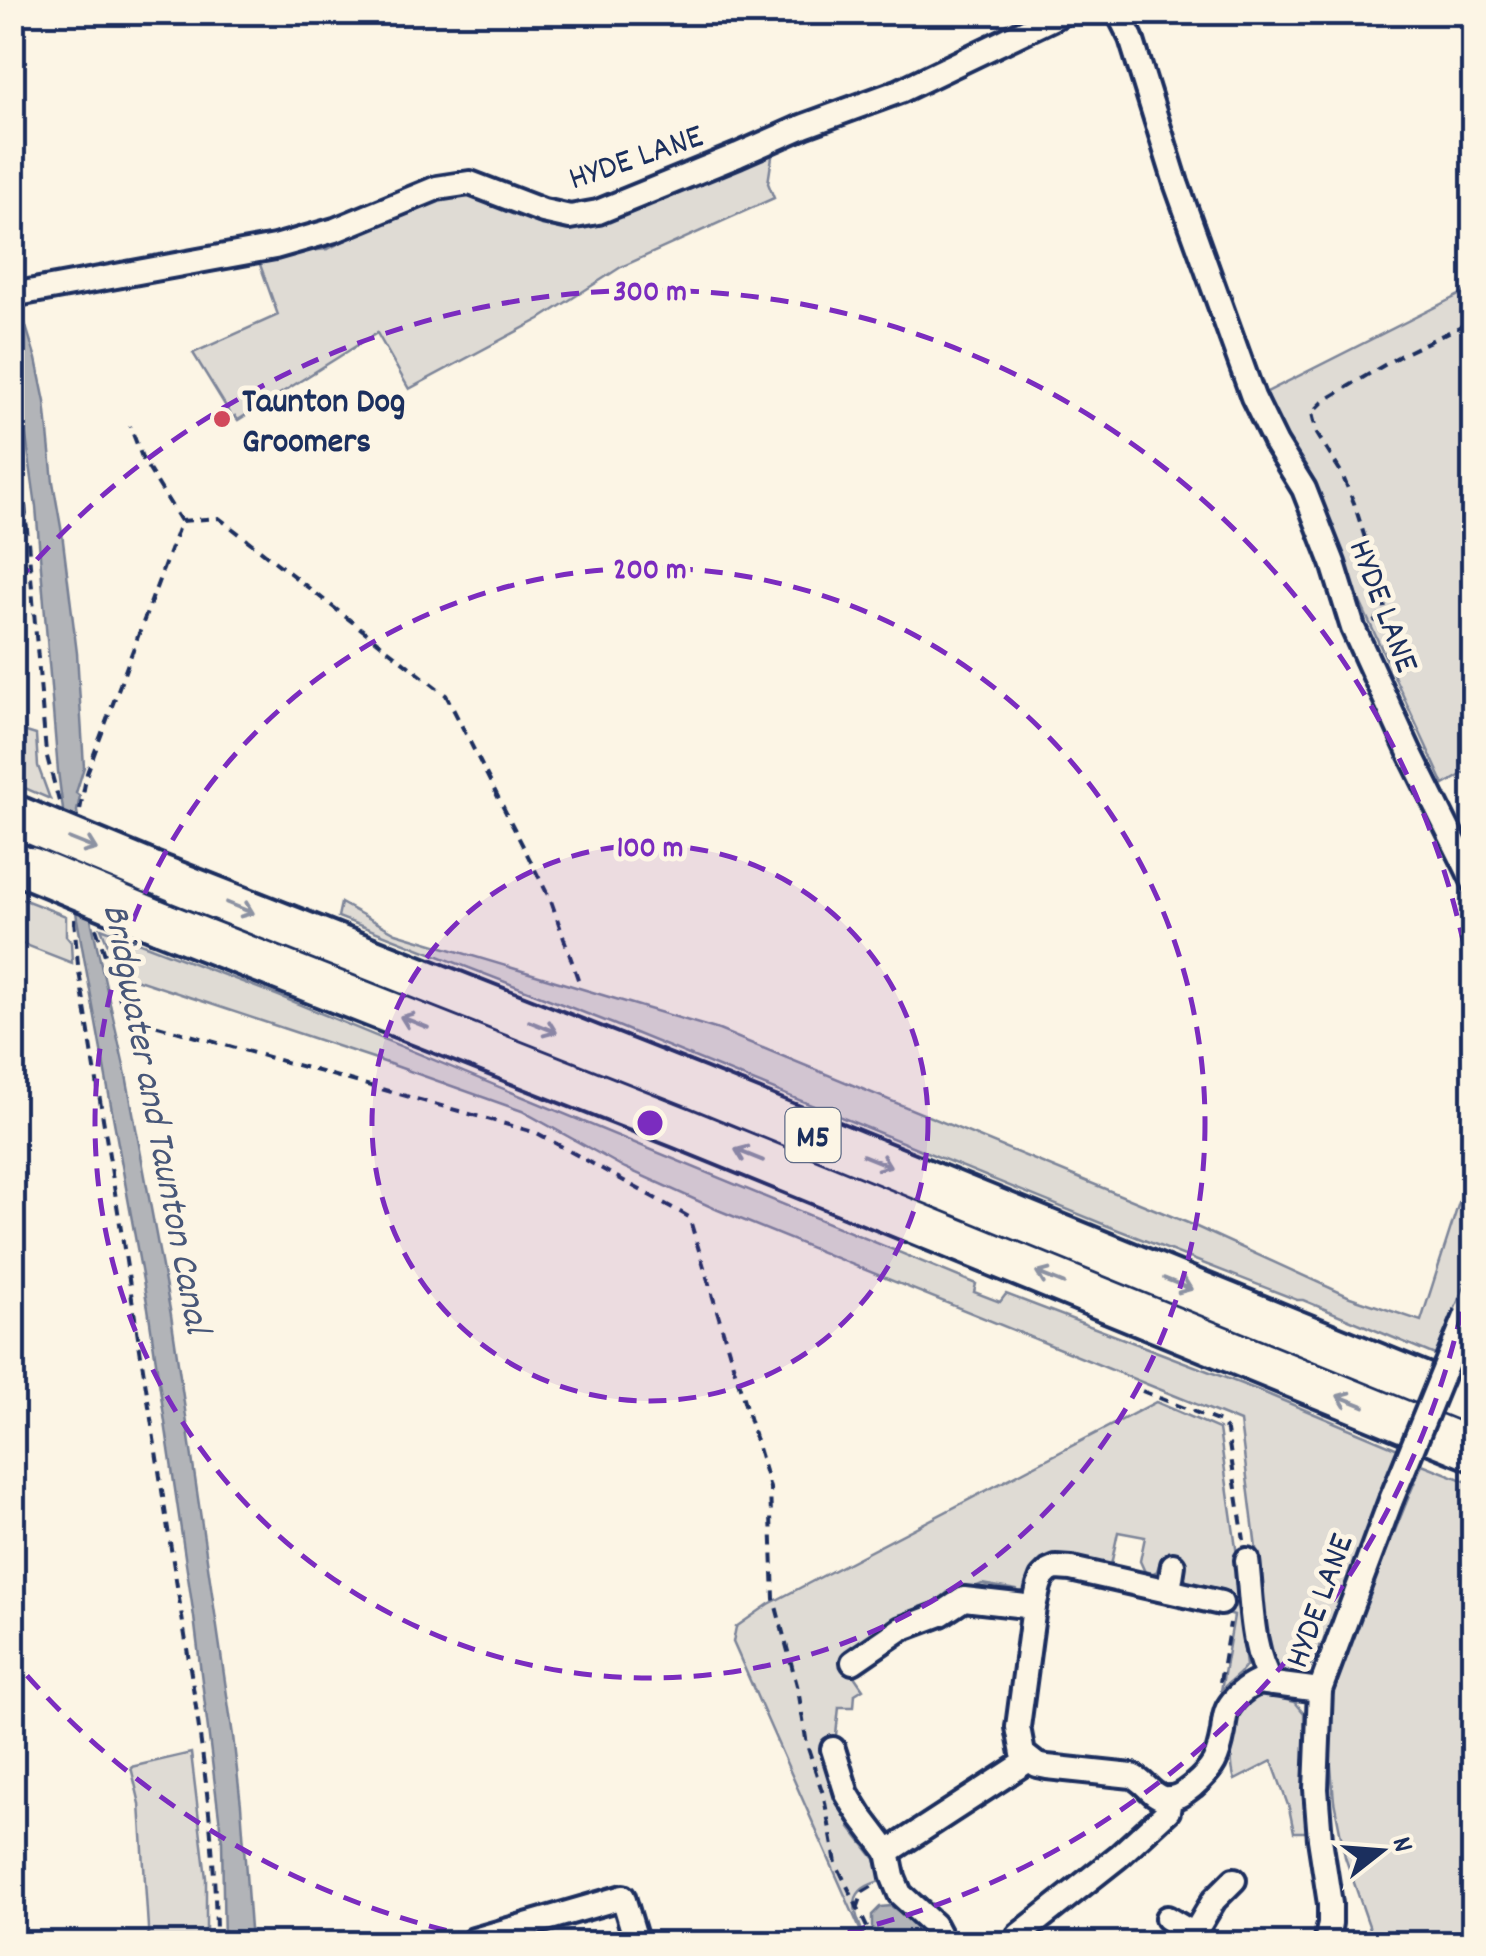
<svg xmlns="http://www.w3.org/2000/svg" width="1486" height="1956" font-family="Dekko,sans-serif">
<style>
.green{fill:#dfdbd4;stroke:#7d8599;stroke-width:2.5}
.water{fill:#b2b4b8;stroke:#767f94;stroke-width:2.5}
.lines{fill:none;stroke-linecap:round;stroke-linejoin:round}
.street-casing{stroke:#1b2f5e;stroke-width:30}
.highway-casing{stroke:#1b2f5e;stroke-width:48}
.path{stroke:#1b2f5e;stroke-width:4;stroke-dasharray:10 8;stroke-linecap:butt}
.street{stroke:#fcf5e5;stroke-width:22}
.highway{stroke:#fcf5e5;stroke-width:40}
.street-bridge-casing{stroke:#1b2f5e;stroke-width:30;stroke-linecap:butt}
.highway-bridge-casing{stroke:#1b2f5e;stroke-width:48;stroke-linecap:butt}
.street-bridge{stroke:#fcf5e5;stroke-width:22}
.highway-bridge{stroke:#fcf5e5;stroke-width:40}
.oneway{stroke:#8c92a2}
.ring{fill:none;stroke:#7b2cbf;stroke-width:5;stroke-dasharray:18 12}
.poi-dot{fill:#d1495b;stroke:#fcf5e5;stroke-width:4}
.labels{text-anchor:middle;stroke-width:10;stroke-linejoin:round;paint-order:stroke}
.shield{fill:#fcf5e5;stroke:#5e6a86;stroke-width:2.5}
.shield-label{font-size:32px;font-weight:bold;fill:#1b2f5e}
.street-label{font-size:35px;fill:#1b2f5e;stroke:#fcf5e5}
.poi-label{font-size:35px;font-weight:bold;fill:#1b2f5e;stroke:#fcf5e5;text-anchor:start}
.water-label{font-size:38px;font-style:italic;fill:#485779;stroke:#fcf5e5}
.centre{fill:#7b2cbf;stroke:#fcf5e5;stroke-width:5}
.ring-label{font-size:30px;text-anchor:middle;font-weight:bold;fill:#7b2cbf;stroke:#fcf5e5;stroke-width:10;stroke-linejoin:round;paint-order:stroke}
</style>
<rect width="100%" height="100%" fill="#fcf5e5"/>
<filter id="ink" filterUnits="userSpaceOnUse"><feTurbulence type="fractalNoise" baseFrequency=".01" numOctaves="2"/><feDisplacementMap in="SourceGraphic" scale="20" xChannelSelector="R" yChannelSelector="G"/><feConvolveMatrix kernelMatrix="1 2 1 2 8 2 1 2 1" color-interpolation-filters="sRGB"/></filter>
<g filter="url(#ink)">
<!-- green -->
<g class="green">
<path d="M773 150 768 183 774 198 621 267 540 319 409 389 377 333 238 420 235 416 233 418 193 353 278 315 257 256 328 249 418 202 473 191 561 225Z"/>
<path d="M1473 288V768L1444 785 1356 593 1316 487 1273 419 1267 392Z"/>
<path d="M13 728 36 735 38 766 50 799 13 783Z"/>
<path d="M12 895 66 916V936L71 942 72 963 13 940Z"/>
<path d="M341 903 396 933 719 1030 1188 1223 1350 1297 1421 1321 1462 1193 1473 1150 1474 1262 1470 1273 1435 1355 1303 1300H1297L1103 1224 613 1024 338 917Z"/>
<path d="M101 928 279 996 976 1284 974 1292 1000 1302 1006 1294 1260 1391 1398 1449 1324 1645 1320 1646C1312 1672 1298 1680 1274 1665L1269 1651 1240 1422 718 1210 625 1168 522 1111 373 1058 120 974Z"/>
<path d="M1156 1402 1219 1429 1246 1618 1241 1622 1246 1666C1240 1676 1228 1681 1221 1691L1234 1616 1224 1613 1228 1593 1187 1583 1184 1576 1186 1561 1162 1556 1157 1571 1153 1573 1145 1572 1140 1561 1145 1537 1118 1532 1111 1565 1072 1557 1024 1591 1018 1593 1017 1590 982 1584 975 1587 973 1595 953 1597 948 1592 940 1599 944 1604 843 1660 863 1689 855 1694 854 1707H839L836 1735 837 1777 830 1780 833 1789 840 1788 856 1821 850 1827 875 1859 881 1881C839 1891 859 1918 866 1943L733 1642 736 1627 769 1604Z"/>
<path d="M1422 1464 1473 1484V1943H1375L1345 1857 1334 1801 1328 1733 1334 1681Z"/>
<path d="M1265 1695 1295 1702 1304 1713 1306 1798 1310 1828 1305 1832H1294L1289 1808 1272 1761 1235 1780C1229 1763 1231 1722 1243 1706 1248 1699 1256 1697 1265 1695Z"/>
<path d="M191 1753 206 1878V1943H149L140 1804 131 1767Z"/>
</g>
<!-- water -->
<g class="water">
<path d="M12 252 17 277 14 287 36 359 45 402 53 482 62 533 77 653 84 767 76 793 80 796 77 811 92 924 126 1075 171 1315 233 1736 241 1805 251 1943H224L222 1841 194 1617 148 1308 77 919 58 771 36 507 13 343Z"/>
<path d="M891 1906C906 1916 922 1925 928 1943H881L872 1927V1915L880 1907Z"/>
</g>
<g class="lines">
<defs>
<g id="street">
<path d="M1118 12 1131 38 1176 183 1253 397 1276 444 1304 489 1333 563 1353 628 1410 753 1474 882"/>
<path d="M12 295 275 247 335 230 437 188 470 183 543 211 570 217 598 212 738 155 804 126 900 91 1065 12"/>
<path d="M1247 1560C1252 1600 1250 1649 1272 1684"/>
<path d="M1169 1591 1173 1565"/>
<path d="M1221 1603 1071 1569 1056 1568 1049 1571 1042 1578 1039 1586 1034 1607 1018 1727 1023 1754 1037 1765 1047 1767 1132 1776C1145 1781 1151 1796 1164 1798 1176 1800 1184 1793 1193 1786 1214 1768 1218 1759 1223 1732 1224 1723 1224 1716 1228 1708 1235 1696 1245 1688 1258 1682L1320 1690"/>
<path d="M853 1662 901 1629 941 1614 964 1599 1034 1607"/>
<path d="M833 1749 847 1794 860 1815 888 1852 1029 1760"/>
<path d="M888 1852 893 1877 900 1894 934 1925 944 1944"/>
<path d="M1167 1918 1194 1934"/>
<path d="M1019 1935 1119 1856 1168 1811 1170 1798"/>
<path d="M474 1940 623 1897 637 1944"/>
<path d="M1188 1944 1214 1900 1234 1880"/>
<path d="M1326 1944 1330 1923V1904L1320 1839 1316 1789 1320 1690 1391 1500"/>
</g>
<g id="highway">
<path d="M150 872 698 1088 1474 1404"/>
<path d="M160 922 680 1127 1474 1450"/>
</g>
</defs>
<!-- street casing -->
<use href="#street" class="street-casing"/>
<!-- highway casing -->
<use href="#highway" class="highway-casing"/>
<!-- path -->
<g class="path">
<path d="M1449 12 1474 39"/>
<path d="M12 435 24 494 46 753 60 805"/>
<path d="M181 521 219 518 446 695 551 901 579 982"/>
<path d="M1374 622 1385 609 1381 589 1354 503 1341 472 1317 434 1312 413 1324 401 1401 355 1474 320"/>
<path d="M80 810 87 773 181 521 143 460 130 426"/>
<path d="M74 919 78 965C109 1155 140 1345 169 1536 190 1670 216 1807 216 1944"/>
<path d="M96 928 126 1017 537 1133 689 1217 770 1488 774 1599 798 1689 807 1745 824 1797 836 1863 875 1944"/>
<path d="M1142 1391 1220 1422 1227 1431 1244 1540"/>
<path d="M1220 1682 1230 1623"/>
<path d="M857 1909 863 1892 873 1886"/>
</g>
<!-- street -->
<use href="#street" class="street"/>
<!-- highway -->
<use href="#highway" class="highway"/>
<defs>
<path id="street-bridge" d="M1391 1500 1467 1314"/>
<g id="highway-bridge">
<path d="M17 817 150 872"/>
<path d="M30 868 160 922"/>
</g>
</defs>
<!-- street-bridge casing -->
<use href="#street-bridge" class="street-bridge-casing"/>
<!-- highway-bridge casing -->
<use href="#highway-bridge" class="highway-bridge-casing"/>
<!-- street-bridge -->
<use href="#street-bridge" class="street-bridge"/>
<!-- highway-bridge -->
<use href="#highway-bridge" class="highway-bridge"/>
</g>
<!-- one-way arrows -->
<defs><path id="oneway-shaft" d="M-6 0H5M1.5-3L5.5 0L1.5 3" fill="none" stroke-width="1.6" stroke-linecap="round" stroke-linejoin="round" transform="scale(2.5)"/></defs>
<g class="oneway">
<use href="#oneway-shaft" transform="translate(83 844) rotate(22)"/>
<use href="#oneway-shaft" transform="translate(240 908) rotate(22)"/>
<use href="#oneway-shaft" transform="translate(414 1022) rotate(-158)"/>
<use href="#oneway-shaft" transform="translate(543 1027) rotate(22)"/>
<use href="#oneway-shaft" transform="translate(749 1155) rotate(-158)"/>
<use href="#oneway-shaft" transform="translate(877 1161) rotate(22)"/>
<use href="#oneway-shaft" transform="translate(1050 1278) rotate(-158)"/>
<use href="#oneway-shaft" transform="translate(1178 1284) rotate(22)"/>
<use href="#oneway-shaft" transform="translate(1351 1401) rotate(-158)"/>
</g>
</g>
<!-- distance rings -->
<circle cx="650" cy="1123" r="278" fill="#7b2cbf" fill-opacity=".12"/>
<g class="ring">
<circle cx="650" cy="1123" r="278"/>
<circle cx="650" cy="1123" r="555"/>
<path d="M1473 1253A833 833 0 0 1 795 1943M505 1943A833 833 0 0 1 17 1664M17 582A833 833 0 0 1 1473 993"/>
</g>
<!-- markers -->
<circle class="poi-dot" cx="222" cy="419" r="10"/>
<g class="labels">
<!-- shield labels -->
<rect class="shield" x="785.5" y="1108" width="55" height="54" rx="8"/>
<g class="shield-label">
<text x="813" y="1146">M5</text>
</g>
<!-- street labels -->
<g class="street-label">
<text transform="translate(635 155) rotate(-19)" y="12">HYDE LANE</text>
<text transform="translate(1386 605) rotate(69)" y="12">HYDE LANE</text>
<text transform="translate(1317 1600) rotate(-70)" y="12">HYDE LANE</text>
</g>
<!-- poi labels -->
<g class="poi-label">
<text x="242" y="411">Taunton Dog<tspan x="242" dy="40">Groomers</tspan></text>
</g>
<!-- water labels -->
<g class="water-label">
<text transform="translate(159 1118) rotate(79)" y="13">Bridgwater and Taunton Canal</text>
</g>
</g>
<circle cx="650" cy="1123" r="15" class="centre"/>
<g class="ring-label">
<text x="650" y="300">300 m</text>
<text x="650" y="578">200 m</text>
<text x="650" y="856">100 m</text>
</g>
<!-- margin -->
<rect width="1486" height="1956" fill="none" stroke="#fcf5e5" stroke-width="50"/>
<rect x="25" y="25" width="1436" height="1906" fill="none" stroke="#1b2f5e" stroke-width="4" filter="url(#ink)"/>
<!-- north arrow -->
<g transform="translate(1381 1851) rotate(73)" stroke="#fcf5e5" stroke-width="8" paint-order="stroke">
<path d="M0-8L18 38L0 25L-18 38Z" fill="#1b2f5e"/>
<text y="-15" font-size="28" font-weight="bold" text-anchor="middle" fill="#1b2f5e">N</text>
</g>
</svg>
